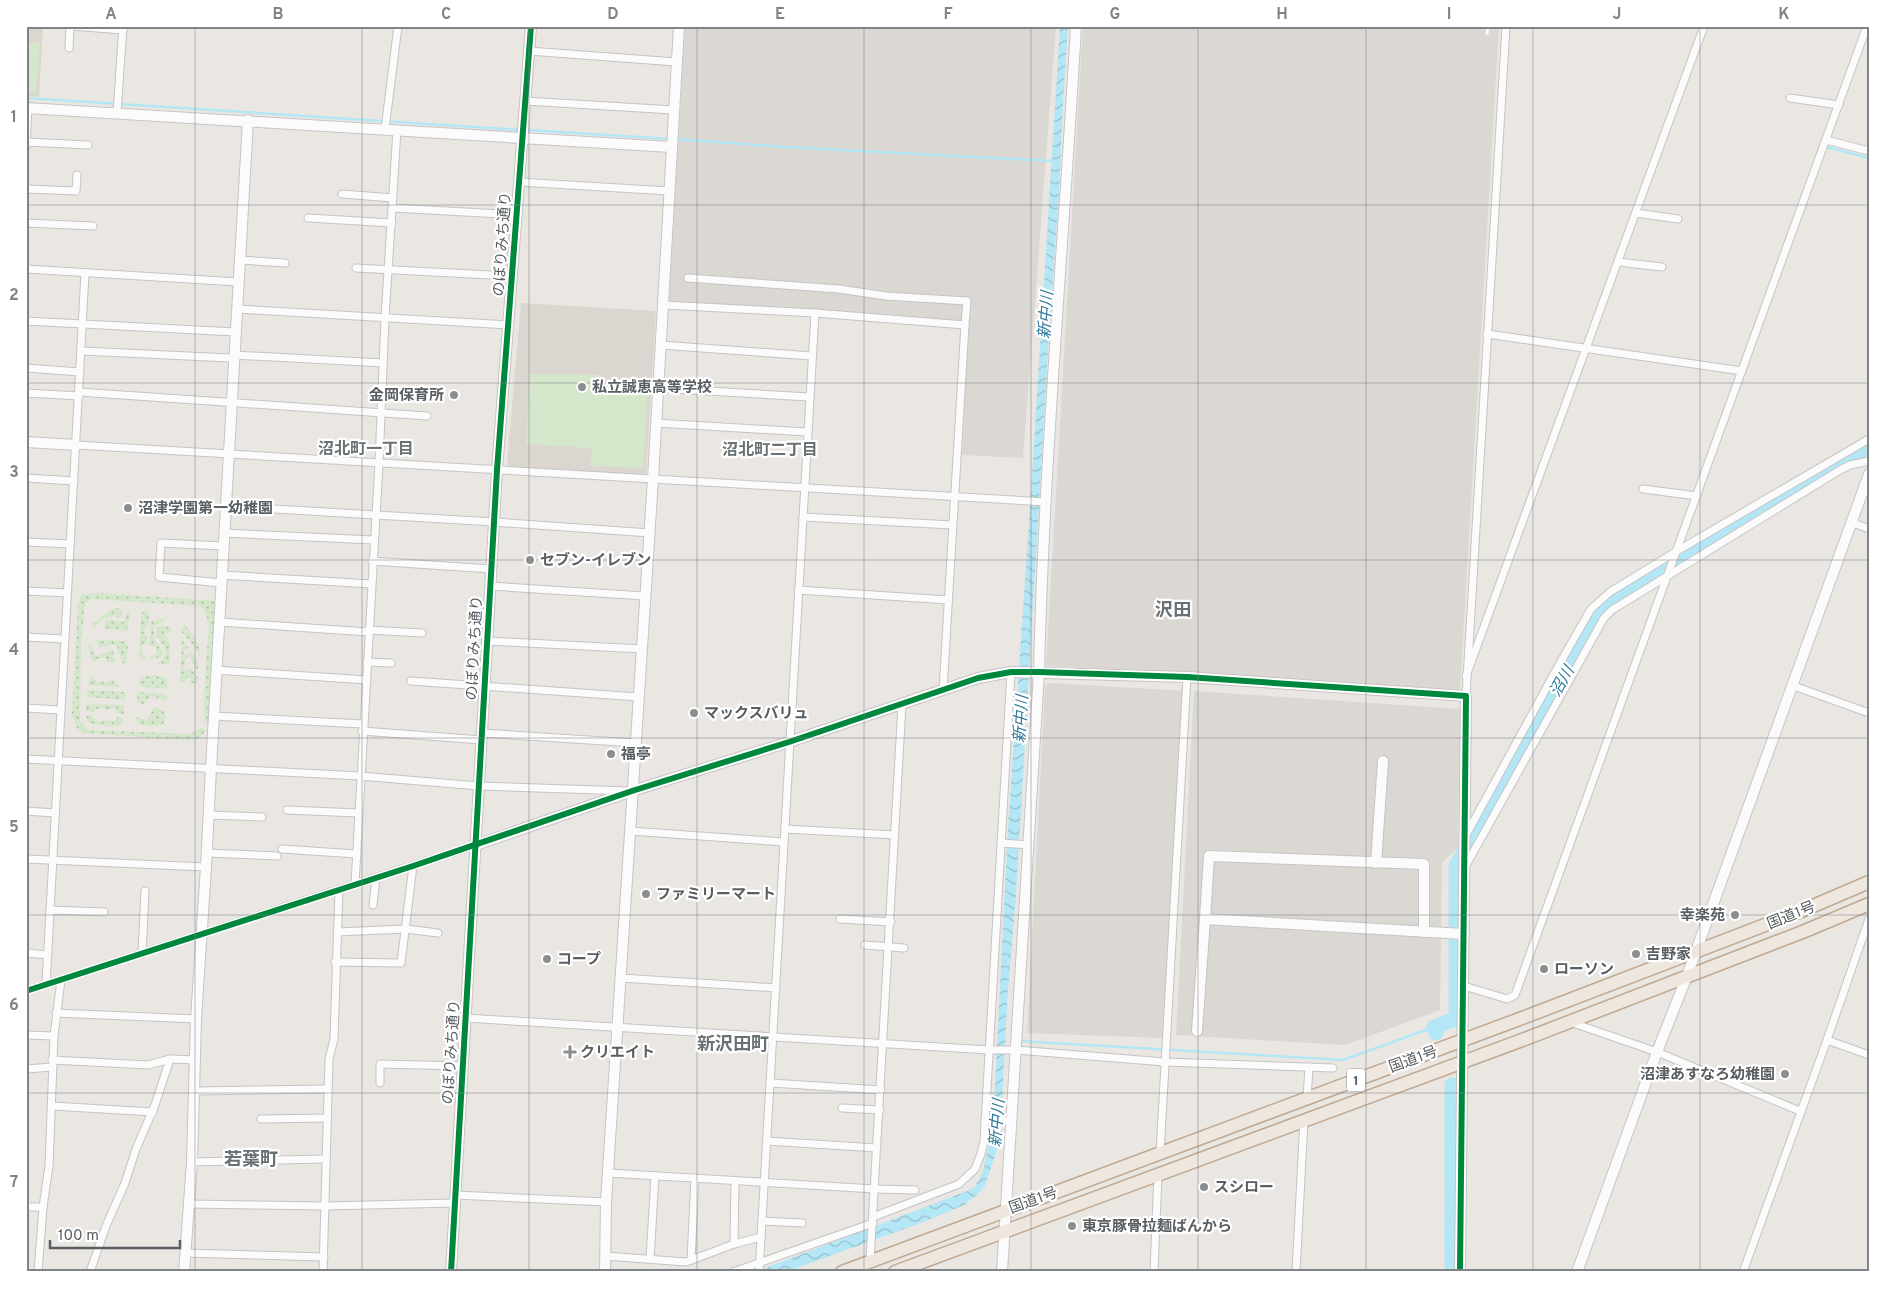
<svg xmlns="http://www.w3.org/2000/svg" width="1895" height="1298" font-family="Overpass,'Noto Sans JP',sans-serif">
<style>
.industrial{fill:#dbd7d3}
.education{fill:#dcd6d1}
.grass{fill:url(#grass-dots)}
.pitch{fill:#d4e7cb}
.water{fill:url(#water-waves)}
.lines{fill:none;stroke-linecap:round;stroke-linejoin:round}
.stream{stroke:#b4e7f6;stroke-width:2.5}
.river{stroke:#b4e7f6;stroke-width:15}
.street-casing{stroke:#c5c4c4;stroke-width:9}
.secondary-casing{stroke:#c6c5c5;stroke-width:12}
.highway-casing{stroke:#c1a890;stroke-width:15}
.street{stroke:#fcfbfb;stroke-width:7}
.secondary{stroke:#fcfbfb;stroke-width:10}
.highway{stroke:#eee7df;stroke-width:12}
.rail-casing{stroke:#e1e1e0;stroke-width:4.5}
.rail{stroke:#fff;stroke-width:2.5;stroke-dasharray:8;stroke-linecap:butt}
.cycleway-casing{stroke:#fff;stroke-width:9}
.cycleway{stroke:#00873e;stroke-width:6}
.grid{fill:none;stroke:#818486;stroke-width:1;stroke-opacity:0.55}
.poi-dot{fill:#8b8e8f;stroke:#fff;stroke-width:2}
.labels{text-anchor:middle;stroke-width:4.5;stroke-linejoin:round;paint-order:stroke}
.shield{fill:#fff;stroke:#8a8e91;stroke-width:1}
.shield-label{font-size:14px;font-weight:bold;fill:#585e62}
.street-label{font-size:15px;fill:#585e62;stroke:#fff}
.poi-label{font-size:15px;font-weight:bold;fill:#585e62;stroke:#fff;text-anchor:start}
.water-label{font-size:16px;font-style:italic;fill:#2e799c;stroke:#fff}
.neighbourhood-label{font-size:16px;font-weight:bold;fill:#697174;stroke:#fff}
.quarter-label{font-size:18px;font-weight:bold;fill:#697174;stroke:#fff}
.neatline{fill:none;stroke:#818486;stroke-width:2}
.grid-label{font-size:16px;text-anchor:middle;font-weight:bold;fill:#818486}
</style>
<defs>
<pattern id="grass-dots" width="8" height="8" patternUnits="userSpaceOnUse" patternTransform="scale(1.25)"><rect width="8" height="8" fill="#d4e7cb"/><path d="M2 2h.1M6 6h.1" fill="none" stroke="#afbea8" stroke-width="1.8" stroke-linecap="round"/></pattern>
<pattern id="water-waves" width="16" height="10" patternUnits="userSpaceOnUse" patternTransform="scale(1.25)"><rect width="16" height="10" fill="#b4e7f6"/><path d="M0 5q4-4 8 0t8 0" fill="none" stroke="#95becb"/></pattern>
</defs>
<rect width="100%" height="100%" fill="#eae6e2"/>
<!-- industrial -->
<g class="industrial">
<path d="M685 26H1056L1023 458 962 455 969 321 669 303Z"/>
<path d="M1083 26H1499L1460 691 1046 666Z"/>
<path d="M1050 683 1185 691 1162 1038 1027 1033 1045 686Z"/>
<path d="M1194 691 1460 709 1458 847 1442 863 1440 1010 1345 1045 1176 1035Z"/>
</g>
<!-- education -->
<g class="education">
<path d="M26 26H43L39 97 26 96Z"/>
<path d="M521 303 656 311 646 476 510 468 507 463Z"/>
</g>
<!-- grass -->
<g class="grass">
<path d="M98 593 217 601 209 723 204 722V691L209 624 205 611 200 606 91 599 85 604 81 643 80 721 88 730 191 734 201 728 207 730 198 739 187 740 84 733 77 728 72 715 78 606 81 595Z"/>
<path d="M118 608 122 609V618C113 616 106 614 99 622 95 628 100 624 94 628L92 624 112 609Z"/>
<path d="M145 610 149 612 148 626 145 627V636L147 637V644H142V654L146 655 145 660 139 658 141 614Z"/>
<path d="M128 611 130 612 127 631 104 629 106 619 123 622Z"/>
<path d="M166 617 164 621 154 626V639C158 645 164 649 161 657L151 659V656L157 654 156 646H149L151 622Z"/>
<path d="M184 623 199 645 200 655 182 632Z"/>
<path d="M165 626 171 628V633L165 634 170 645 169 664H157L164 659 166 650 155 633 158 627Z"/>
<path d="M97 640 124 641 128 646 126 663 123 664 117 646 112 645 99 648Z"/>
<path d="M183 640 188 648 183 651 185 656 191 652 198 661V671L189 656 185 659 187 663 183 668 184 671 190 668 198 678V683H191L190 677H187L185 682H180L182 641Z"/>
<path d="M91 644 95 656 113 650 115 662H107L106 658H99L95 662 90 658 89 646Z"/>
<path d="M92 674 97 682H107L113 680 119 687 88 685Z"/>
<path d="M154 675 166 678 167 688 143 687 140 685 141 677Z"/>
<path d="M87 690 125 692V700L87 697Z"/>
<path d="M137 692 164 694 167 696 166 699 164 700 150 696 144 705 137 702Z"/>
<path d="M86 704 124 705V714H119L113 708 106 710 103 708 96 709 94 712 86 711Z"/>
<path d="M154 707 165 711V721L162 725C153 726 142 728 136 720L137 717 147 721Z"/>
<path d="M85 715H92L96 721 100 722 105 720 114 722 118 717 123 719 121 725 112 727 89 723Z"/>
</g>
<!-- pitch -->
<g class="pitch">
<path d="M26 42 40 43 36 93 26 92Z"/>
<path d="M530 374 602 375V382L625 384 628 389H648L643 468 591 466 592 448 526 444Z"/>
</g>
<!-- water -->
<path class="water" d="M1060 26H1068L1063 103 1059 191 1048 350 1016 895 1008 990 1000 1140 985 1186 978 1194 964 1205 926 1221 786 1272H755L967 1191 975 1187 983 1171 993 1126 1008 828 1030 507Z"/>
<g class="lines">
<!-- stream -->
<g class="stream">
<path d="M26 98 521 130"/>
<path d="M527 130 671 139"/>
<path d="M676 139 784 147 1053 161"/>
<path d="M1827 147 1869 158"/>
<path d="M1019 1041 1343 1060 1434 1027"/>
</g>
<!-- river -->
<g class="river">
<path d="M1436 1033 1434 1027 1455 1019 1456 1015V866L1600 613 1613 601 1869 448"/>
<path d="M1452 1272V1085"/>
</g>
<defs>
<g id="street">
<path d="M71 26 123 30"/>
<path d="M69 48 70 26"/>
<path d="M529 51 676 62"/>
<path d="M1790 98 1839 105"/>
<path d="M526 101 673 110"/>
<path d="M117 113 123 26"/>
<path d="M385 129 398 26"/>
<path d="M1826 140 1869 151"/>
<path d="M26 142 88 145"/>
<path d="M26 147 28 108"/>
<path d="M519 182 669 191"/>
<path d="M26 189 76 191 77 175"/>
<path d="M342 194 393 198"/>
<path d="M393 208 517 215"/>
<path d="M1636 213 1678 219"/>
<path d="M308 218 392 223"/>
<path d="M26 223 93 226"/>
<path d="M240 260 285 263"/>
<path d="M1618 262 1662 267"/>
<path d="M356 268 512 276"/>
<path d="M26 269 238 282"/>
<path d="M688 278 839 289 886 296 967 301 965 325"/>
<path d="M663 305 815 313 965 325 943 690"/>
<path d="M237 309 509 325"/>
<path d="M26 321 235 332"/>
<path d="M1487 334 1742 371"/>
<path d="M660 345 812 356"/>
<path d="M82 351 230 358 234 355 383 363"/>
<path d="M26 368 80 372"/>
<path d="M657 388 809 397"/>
<path d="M79 392 427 416"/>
<path d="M27 393 79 396"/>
<path d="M656 423 807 432"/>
<path d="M76 445 1046 502"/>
<path d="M26 478 74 481"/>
<path d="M1643 489 1697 496"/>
<path d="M225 506 494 522 650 533"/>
<path d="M803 517 952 525"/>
<path d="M1851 522 1869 529"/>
<path d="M224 533 373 540"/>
<path d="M26 542 70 544"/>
<path d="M372 561 491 569"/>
<path d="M221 575 371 584"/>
<path d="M221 583 159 577 161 543 223 546"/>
<path d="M490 586 645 596"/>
<path d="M798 590 948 600"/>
<path d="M26 591 67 593"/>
<path d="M219 622 368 632"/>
<path d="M368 630 422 633"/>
<path d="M26 637 64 639"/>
<path d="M487 641 642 649"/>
<path d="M367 662 391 663"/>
<path d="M216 670 367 680"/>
<path d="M1466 676 1704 26"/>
<path d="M411 681 638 697"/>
<path d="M1791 685 1869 713"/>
<path d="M1466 696 1506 26"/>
<path d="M26 708 60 710"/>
<path d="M213 716 363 724"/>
<path d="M362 731 482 740"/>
<path d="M482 733 635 743"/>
<path d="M26 759 360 776 479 786 627 791"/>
<path d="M287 810 358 813"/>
<path d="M26 811 55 813"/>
<path d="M209 815 262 817"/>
<path d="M785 829 895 835"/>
<path d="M630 831 784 842"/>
<path d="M1466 835 1560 663 1591 609 1610 592 1677 551 1869 439"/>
<path d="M1001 843 1028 845"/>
<path d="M282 849 356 854"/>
<path d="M207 853 277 856"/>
<path d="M26 859 206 867"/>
<path d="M1465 867 1604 618 1612 610 1840 470 1850 465 1869 461"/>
<path d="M355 884 379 463 385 318 397 130"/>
<path d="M373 905 376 878"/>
<path d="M50 910 104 912"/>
<path d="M840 919 891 922"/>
<path d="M337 932 406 929 438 933"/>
<path d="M865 945 904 948"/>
<path d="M26 953 48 955"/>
<path d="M142 954 145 891"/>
<path d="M335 962 401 963 413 866"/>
<path d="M621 978 776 988"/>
<path d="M46 984 85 273"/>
<path d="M1464 986 1507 999 1515 995 1867 26"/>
<path d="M26 991 476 845"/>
<path d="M56 1013 196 1019"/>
<path d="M465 1018 989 1050H1016L1165 1062 1333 1068"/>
<path d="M1570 1022 1657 1052 1800 1111"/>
<path d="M26 1035 54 1036"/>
<path d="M1827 1040 1869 1055"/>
<path d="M52 1060 148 1065 170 1059 196 1060"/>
<path d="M26 1069 52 1067"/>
<path d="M380 1083V1064L462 1066"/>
<path d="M771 1083 881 1090"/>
<path d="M195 1091 328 1089"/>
<path d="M1307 1098 1309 1067"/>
<path d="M52 1106 153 1112"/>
<path d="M842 1108 880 1110"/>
<path d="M261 1119 327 1118"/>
<path d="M985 1120 1011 1121"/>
<path d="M767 1141 877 1148"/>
<path d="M1160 1153 1187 677"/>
<path d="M192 1162 326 1159"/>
<path d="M608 1173 875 1189 915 1190"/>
<path d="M455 1195 606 1202"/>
<path d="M189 1204 325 1206 455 1203"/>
<path d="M26 1207H43"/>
<path d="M873 1217 959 1184 975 1169 981 1154 984 1141 1011 672"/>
<path d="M762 1221 802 1223"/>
<path d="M734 1244 735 1181"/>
<path d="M185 1253 324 1257"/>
<path d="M605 1256 686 1262 734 1244 761 1237"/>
<path d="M650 1259 655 1176"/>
<path d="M691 1260 695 1178"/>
<path d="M870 1261 902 705"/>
<path d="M38 1272 43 1207 49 1166 54 1036 61 980"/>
<path d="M90 1272 106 1226 125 1183 136 1149 155 1105 170 1059"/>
<path d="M323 1272 329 1059 334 1039 339 889"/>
<path d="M733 1272 873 1223"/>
<path d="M759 1272 815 313"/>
<path d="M1154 1272 1158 1174"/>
<path d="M1296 1272 1304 1120"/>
<path d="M1743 1272 1827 1040 1869 919"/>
</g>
<g id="secondary">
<path d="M26 108 671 147"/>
<path d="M26 442 76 445"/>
<path d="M476 845 632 791 789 742 978 678 1011 672 1187 677 1466 696 1460 1272"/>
<path d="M1376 863 1383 761"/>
<path d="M1205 919 1209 856 1424 864V932"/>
<path d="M1197 1031 1205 919 1464 934"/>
<path d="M184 1272 192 1162 196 1019 206 867 211 768 248 120"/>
<path d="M451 1272 497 470 531 26"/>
<path d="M605 1272 606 1202 653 479 679 26"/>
<path d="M1002 1272 1039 672C1044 456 1064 241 1076 26"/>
<path d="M1577 1272 1657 1052 1687 976 1869 474"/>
</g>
<g id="highway">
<path d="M842 1272 1517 1020 1799 912 1869 882"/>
<path d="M895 1272 1525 1039 1805 931 1869 904"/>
</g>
</defs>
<!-- street casing -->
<use href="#street" class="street-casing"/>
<!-- secondary casing -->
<use href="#secondary" class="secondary-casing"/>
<!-- highway casing -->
<use href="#highway" class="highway-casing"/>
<!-- street -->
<use href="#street" class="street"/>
<!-- secondary -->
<use href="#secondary" class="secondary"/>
<!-- highway -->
<use href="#highway" class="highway"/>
<defs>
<path id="rail" d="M1487 34 1488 26"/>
</defs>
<!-- rail casing -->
<use href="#rail" class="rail-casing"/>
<!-- rail -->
<use href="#rail" class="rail"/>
<defs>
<g id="cycleway">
<path d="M26 991 413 866 632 791 789 742 978 678 1011 672H1039L1187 677 1466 696 1460 1272"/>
<path d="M451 1272 497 470 531 26"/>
</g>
</defs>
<!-- cycleway casing -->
<use href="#cycleway" class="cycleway-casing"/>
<!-- cycleway -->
<use href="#cycleway" class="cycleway"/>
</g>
<!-- grid -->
<path class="grid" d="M195 26V1272M362 26V1272M529 26V1272M697 26V1272M864 26V1272M1031 26V1272M1198 26V1272M1366 26V1272M1533 26V1272M1700 26V1272M26 205H1869M26 383H1869M26 560H1869M26 738H1869M26 915H1869M26 1093H1869"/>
<!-- markers -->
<g class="poi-dot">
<circle cx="582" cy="387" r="5"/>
<circle cx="454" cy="395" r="5"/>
<circle cx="128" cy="508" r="5"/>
<circle cx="530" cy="560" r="5"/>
<circle cx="694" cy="713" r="5"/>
<circle cx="611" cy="754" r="5"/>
<circle cx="646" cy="894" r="5"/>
<circle cx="1735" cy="915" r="5"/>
<circle cx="1636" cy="954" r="5"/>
<circle cx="547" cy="959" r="5"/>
<circle cx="1544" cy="969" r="5"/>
<path d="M567.5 1044.5h5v5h5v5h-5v5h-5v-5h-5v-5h5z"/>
<circle cx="1785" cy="1074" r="5"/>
<circle cx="1204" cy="1187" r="5"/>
<circle cx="1072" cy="1226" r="5"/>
</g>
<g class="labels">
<!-- shield labels -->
<rect class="shield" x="1347" y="1068.5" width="18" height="23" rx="4"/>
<g class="shield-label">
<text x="1356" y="1085">1</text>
</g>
<!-- street labels -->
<g class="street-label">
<text transform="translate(502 244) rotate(-86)" y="5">のぼりみち通り</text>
<text transform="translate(474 648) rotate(-87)" y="5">のぼりみち通り</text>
<text transform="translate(1791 915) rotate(-22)" y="5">国道1号</text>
<text transform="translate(451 1052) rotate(-86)" y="5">のぼりみち通り</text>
<text transform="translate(1413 1059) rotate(-20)" y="5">国道1号</text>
<text transform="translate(1033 1200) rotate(-20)" y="5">国道1号</text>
</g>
<!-- poi labels -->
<g class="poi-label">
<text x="592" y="392">私立誠恵高等学校</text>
<text x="444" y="400" text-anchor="end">金岡保育所</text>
<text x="138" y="513">沼津学園第一幼稚園</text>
<text x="540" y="565">セブン-イレブン</text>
<text x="704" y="718">マックスバリュ</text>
<text x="621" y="759">福亭</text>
<text x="656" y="899">ファミリーマート</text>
<text x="1725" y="920" text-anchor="end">幸楽苑</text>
<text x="1646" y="959">吉野家</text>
<text x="557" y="964">コープ</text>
<text x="1554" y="974">ローソン</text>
<text x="580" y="1057">クリエイト</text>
<text x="1775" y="1079" text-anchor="end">沼津あすなろ幼稚園</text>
<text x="1214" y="1192">スシロー</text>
<text x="1082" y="1231">東京豚骨拉麺ばんから</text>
</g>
<!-- water labels -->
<g class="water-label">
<text transform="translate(1045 315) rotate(-86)" y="6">新中川</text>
<text transform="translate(1561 681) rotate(-60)" y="6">沼川</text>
<text transform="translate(1020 719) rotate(-86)" y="6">新中川</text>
<text transform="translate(996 1123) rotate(-85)" y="6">新中川</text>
</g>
<!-- neighbourhood labels -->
<g class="neighbourhood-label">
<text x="366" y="454">沼北町一丁目</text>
<text x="770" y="455">沼北町二丁目</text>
</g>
<!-- quarter labels -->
<g class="quarter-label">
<text x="1173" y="616">沢田</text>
<text x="733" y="1050">新沢田町</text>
<text x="251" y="1165">若葉町</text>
</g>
</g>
<!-- border -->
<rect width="1895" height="1298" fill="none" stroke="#ffffff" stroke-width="55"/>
<!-- scale -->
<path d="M50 1240v8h130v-8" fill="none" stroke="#585e62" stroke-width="2.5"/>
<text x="58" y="1240" font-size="15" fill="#585e62" stroke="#ffffff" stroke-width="4" paint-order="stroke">100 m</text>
<rect x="28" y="28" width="1840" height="1242" class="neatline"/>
<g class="grid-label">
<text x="111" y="19">A</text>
<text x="278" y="19">B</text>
<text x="446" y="19">C</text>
<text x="613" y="19">D</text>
<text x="780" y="19">E</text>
<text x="948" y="19">F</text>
<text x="1115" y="19">G</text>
<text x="1282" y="19">H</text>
<text x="1449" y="19">I</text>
<text x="1617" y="19">J</text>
<text x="1784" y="19">K</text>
<text x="14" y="122">1</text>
<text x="14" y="300">2</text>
<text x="14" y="477">3</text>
<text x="14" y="655">4</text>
<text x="14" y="832">5</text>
<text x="14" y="1010">6</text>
<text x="14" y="1187">7</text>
</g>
</svg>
